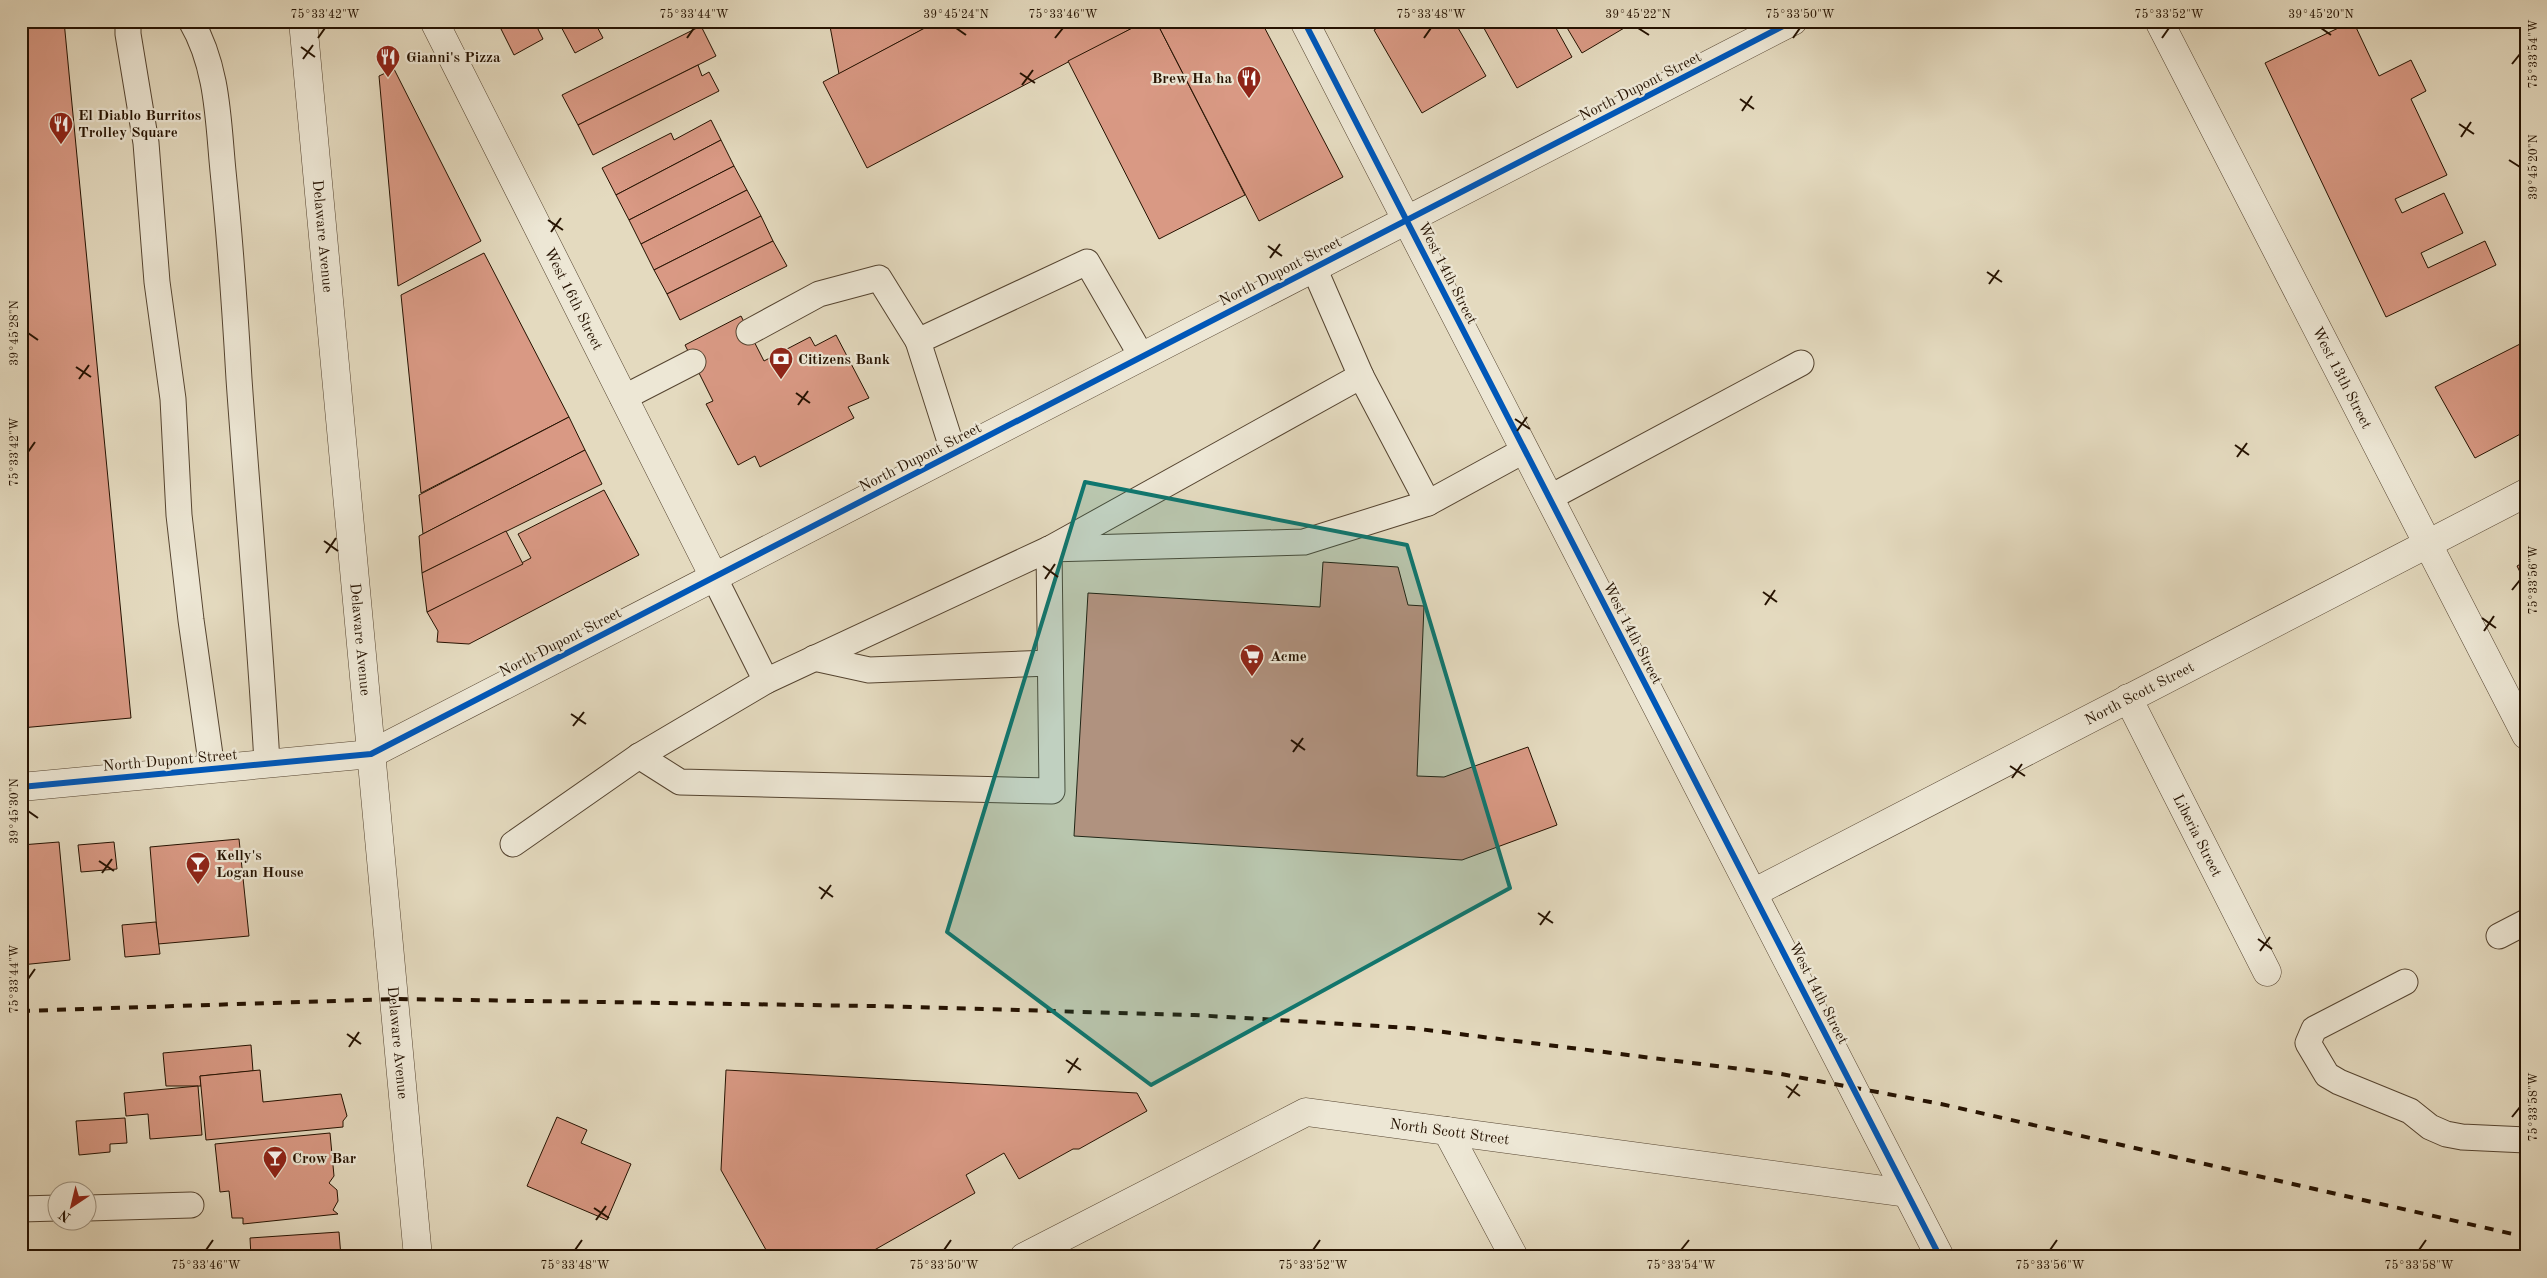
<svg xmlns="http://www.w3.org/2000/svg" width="2547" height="1278" font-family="'Old Standard TT',serif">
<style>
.building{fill:#d99984;stroke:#251201}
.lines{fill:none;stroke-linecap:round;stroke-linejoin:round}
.service-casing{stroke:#554430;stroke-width:27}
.minor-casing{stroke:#554430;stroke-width:29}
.tertiary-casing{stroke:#554430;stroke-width:29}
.service{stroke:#ede7d5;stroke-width:25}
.minor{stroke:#ede7d5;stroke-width:28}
.tertiary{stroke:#ede7d5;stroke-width:28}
.rail{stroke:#251201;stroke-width:4;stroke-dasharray:9 9;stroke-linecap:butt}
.cycleway-casing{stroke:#ede7d5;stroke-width:9}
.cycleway{stroke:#0057b8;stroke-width:6}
.marked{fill:#0f766e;fill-opacity:0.2;stroke:#0f766e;stroke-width:4;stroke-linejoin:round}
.ticks{fill:none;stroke:#251201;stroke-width:2}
.labels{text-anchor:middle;stroke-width:4.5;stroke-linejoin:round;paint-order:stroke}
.poi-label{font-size:15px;font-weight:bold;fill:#251201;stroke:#ede7d5;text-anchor:start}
.street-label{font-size:15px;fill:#251201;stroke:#ede7d5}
.neatline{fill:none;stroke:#251201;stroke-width:2}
.ticks-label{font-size:12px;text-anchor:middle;fill:#251201}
</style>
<rect width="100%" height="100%" fill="#e4dabf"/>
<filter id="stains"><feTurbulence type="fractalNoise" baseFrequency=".004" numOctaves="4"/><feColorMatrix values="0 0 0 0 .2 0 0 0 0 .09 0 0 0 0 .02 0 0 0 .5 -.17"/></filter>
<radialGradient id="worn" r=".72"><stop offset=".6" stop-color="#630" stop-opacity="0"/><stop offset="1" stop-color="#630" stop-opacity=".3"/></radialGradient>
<!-- building -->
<g class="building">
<path d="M21 21H64L131 718 21 728V623L28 622 21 547Z"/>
<path d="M497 21H534L543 39 514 55Z"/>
<path d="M558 21H594L603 38 575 53Z"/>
<path d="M829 21H938L839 74Z"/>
<path d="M938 21H1146L867 168 823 82Z"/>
<path d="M1146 21H1156L1245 195 1159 239 1068 61Z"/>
<path d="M1156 21H1261L1343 177 1259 221Z"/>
<path d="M1389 21H1454L1486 76 1422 113 1374 30Z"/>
<path d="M1480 21H1552L1572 57 1517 88Z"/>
<path d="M1563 21H1636L1582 53Z"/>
<path d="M2353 21 2379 76 2411 60 2426 91 2411 99 2447 175 2395 199 2402 213 2444 193 2463 233 2421 253 2428 268 2485 241 2496 265 2386 317 2265 63Z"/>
<path d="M701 26 716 56 578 125 562 95Z"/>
<path d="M698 65 702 76 709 72 719 91 593 155 578 125Z"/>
<path d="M394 69 481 241 398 286 379 76Z"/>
<path d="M711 120 721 140 616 195 602 168 671 133 674 140Z"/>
<path d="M721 140 734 166 629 220 616 195Z"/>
<path d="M734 166 747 190 641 244 629 220Z"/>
<path d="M747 190 761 216 654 270 641 244Z"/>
<path d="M761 216 773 241 667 294 654 270Z"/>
<path d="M773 241 787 266 680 320 667 294Z"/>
<path d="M484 253 569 417 421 493 401 295Z"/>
<path d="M741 316 764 361 810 337 815 346 836 335 869 398 848 407 854 418 760 467 755 456 738 465 706 404 713 401 685 345Z"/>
<path d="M2526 341V431L2475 458 2435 387Z"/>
<path d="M569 417 585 450 423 534 419 495Z"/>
<path d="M585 450 602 484 422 573 419 536Z"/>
<path d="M604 490 639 555 469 644 437 642 438 631 427 612 531 558 518 534Z"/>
<path d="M506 531 523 564 427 612 422 573Z"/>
<path d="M2526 561V584L2517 566Z"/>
<path d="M1323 562 1398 567 1408 605 1424 606 1417 776 1444 777 1528 747 1557 825 1462 860 1074 836 1088 593 1320 607Z"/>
<path d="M239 839 249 936 158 944 150 847Z"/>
<path d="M59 842 70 960 21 965V845Z"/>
<path d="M114 842 117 869 81 872 78 845Z"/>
<path d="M156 922 160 954 125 957 122 925Z"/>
<path d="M251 1045 253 1071 200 1076 201 1086H166L163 1053Z"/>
<path d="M260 1070 263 1102 341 1094 347 1116 343 1121V1127L206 1140 200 1076Z"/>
<path d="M726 1070 1137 1093 1147 1111 1079 1149H1073L1019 1179 1004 1153 966 1175 975 1193 862 1257H770L721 1170Z"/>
<path d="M198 1086 202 1135 150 1139 148 1114 126 1116 124 1093Z"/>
<path d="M557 1117 587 1130 581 1143 631 1164 607 1220 527 1186Z"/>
<path d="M125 1118 127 1143 110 1144V1152L79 1155 76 1121Z"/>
<path d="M330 1133 334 1176 329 1183 337 1190 338 1201 333 1210 338 1214 243 1224V1218H232L229 1191 220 1192 215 1144Z"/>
<path d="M339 1232 341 1257H251L250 1238Z"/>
</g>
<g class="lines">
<defs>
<g id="service">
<path d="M128 21V34L146 143 157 282 173 399 179 515 191 620 212 769"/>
<path d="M191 21C218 67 218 120 223 171 230 240 235 309 239 379 248 507 260 635 267 763"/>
<path d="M749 332 819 294 879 278 918 341"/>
<path d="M623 398 693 362"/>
<path d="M954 454 918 341 1087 262 1142 357"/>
<path d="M1549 498 1801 363"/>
<path d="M1428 503 1525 450"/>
<path d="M1053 547 1361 376 1314 268"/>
<path d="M1049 549 1304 542 1428 503 1361 376"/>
<path d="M814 658 869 670 1050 663"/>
<path d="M639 756 680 782 1052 791 1049 549 766 681"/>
<path d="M513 844 639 756 766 681 714 577"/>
<path d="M2499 936 2526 922"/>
<path d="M2405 982 2314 1029 2308 1043 2327 1075 2339 1082 2410 1111 2430 1127 2446 1134 2462 1137 2526 1140"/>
<path d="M88 1208 191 1205"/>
<path d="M21 1209 58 1208"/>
</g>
<g id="minor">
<path id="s1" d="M434 21 714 577"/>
<path d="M1304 21 1940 1257"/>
<path id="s2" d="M2159 21 2526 735"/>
<path id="s3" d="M2128 698 2267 972"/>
<path id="s4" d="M1753 893 2526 493"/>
<path d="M1447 1131 1514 1257"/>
<path id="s5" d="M1024 1257 1306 1112 1907 1193"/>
</g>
<g id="tertiary">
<path id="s6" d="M303 21 418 1257"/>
<path d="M21 787 371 754 1793 21"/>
</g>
</defs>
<!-- service casing -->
<use href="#service" class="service-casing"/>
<!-- minor casing -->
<use href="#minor" class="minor-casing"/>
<!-- tertiary casing -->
<use href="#tertiary" class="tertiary-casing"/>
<!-- service -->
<use href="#service" class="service"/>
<!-- minor -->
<use href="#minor" class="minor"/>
<!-- tertiary -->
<use href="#tertiary" class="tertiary"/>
<!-- rail -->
<path class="rail" d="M21 1011 395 999 873 1006 1194 1015 1411 1028 1781 1074 1941 1104 2526 1237"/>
<defs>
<g id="cycleway">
<path d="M1304 21 1940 1257"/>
<path d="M21 787 371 754 1793 21"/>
</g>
</defs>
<!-- cycleway casing -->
<use href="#cycleway" class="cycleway-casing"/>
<!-- cycleway -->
<use href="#cycleway" class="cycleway"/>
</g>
<!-- marked area -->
<path class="marked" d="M1085 482 1407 545 1510 888 1151 1085 947 932Z"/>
<!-- ticks -->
<path class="ticks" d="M956 28 966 35M1638 28 1649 35M2321 28 2331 35M318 38 325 28M687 38 694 28M1055 38 1063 28M1424 38 1431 28M1793 38 1800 28M2162 38 2169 28M301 47 315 57M303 59 313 45M2512 64 2520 54M1020 73 1035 83M1022 85 1033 70M1740 99 1754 109M1742 111 1752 96M2459 124 2474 134M2461 137 2471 122M2509 160 2520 167M548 220 563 230M551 232 561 218M1268 246 1282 256M1270 258 1280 244M1987 272 2002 282M1989 284 1999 270M28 333 38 340M76 367 91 377M79 379 89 365M796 393 810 403M798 405 808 391M1515 419 1530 429M1517 431 1527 417M2235 445 2249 455M28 452 35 442M2237 457 2247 443M324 541 338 551M326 553 336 538M1043 566 1058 577M1045 579 1055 564M2512 590 2520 580M1763 592 1777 602M1765 605 1775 590M2482 618 2496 628M2484 631 2494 616M571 714 586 724M573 726 584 712M1291 740 1305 750M1293 752 1303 738M2010 766 2025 776M2012 778 2022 764M28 811 38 818M99 861 114 871M102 873 112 859M819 887 833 897M821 899 831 885M1538 913 1553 923M1540 925 1550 911M2258 939 2272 949M2260 951 2270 937M28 979 35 969M347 1034 361 1044M349 1047 359 1032M1066 1060 1081 1070M1068 1073 1078 1058M1786 1086 1800 1096M1788 1098 1798 1084M2512 1117 2520 1107M594 1208 609 1218M596 1220 606 1206M206 1250 213 1240M575 1250 582 1240M944 1250 951 1240M1313 1250 1320 1240M1681 1250 1689 1240M2050 1250 2057 1240M2419 1250 2426 1240"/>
<!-- icons -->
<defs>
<symbol id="restaurant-pin" viewBox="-11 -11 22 30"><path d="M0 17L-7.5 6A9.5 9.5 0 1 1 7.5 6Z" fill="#8f2418" stroke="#ede7d5"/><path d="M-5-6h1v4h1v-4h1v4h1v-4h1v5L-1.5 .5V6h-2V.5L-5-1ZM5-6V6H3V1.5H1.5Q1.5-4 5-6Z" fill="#fff"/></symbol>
<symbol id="bank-pin" viewBox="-11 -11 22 30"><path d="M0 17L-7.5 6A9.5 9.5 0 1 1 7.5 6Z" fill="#8f2418" stroke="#ede7d5"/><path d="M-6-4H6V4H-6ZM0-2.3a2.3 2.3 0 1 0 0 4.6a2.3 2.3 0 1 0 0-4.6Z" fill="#fff"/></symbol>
<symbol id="supermarket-pin" viewBox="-11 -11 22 30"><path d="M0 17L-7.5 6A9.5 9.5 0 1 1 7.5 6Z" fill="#8f2418" stroke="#ede7d5"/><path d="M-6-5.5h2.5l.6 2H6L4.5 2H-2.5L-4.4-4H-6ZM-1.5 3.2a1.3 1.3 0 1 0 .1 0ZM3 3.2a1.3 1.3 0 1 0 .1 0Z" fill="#fff"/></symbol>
<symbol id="bar-pin" viewBox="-11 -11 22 30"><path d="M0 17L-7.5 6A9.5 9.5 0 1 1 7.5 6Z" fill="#8f2418" stroke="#ede7d5"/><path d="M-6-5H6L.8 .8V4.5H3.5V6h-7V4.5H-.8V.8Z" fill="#fff"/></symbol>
</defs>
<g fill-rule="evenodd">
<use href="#restaurant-pin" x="374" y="43" width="28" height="38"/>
<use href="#restaurant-pin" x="1235" y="64" width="28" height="38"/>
<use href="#restaurant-pin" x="47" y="110" width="28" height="38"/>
<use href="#bank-pin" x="767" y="345" width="28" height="38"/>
<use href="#supermarket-pin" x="1238" y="642" width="28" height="38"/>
<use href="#bar-pin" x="184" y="850" width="28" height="38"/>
<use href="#bar-pin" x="261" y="1144" width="28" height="38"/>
</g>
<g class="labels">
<!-- poi labels -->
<g class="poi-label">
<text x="406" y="62">Gianni's Pizza</text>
<text x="1232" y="83" text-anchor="end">Brew Ha ha</text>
<text x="78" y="120">El Diablo Burritos<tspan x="78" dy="17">Trolley Square</tspan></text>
<text x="798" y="364">Citizens Bank</text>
<text x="1270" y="661">Acme</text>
<text x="216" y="860">Kelly's<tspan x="216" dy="17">Logan House</tspan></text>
<text x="292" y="1163">Crow Bar</text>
</g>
<!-- street labels -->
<g class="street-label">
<text transform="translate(1640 86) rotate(-27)" y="5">North Dupont Street</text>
<text dy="5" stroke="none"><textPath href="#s6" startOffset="216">Delaware Avenue</textPath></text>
<text transform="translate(1280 271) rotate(-27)" y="5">North Dupont Street</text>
<text transform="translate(1448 273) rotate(63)" y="5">West 14th Street</text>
<text dy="5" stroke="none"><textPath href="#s1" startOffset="311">West 16th Street</textPath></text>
<text dy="5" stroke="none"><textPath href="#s2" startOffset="401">West 13th Street</textPath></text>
<text transform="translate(920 457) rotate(-27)" y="5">North Dupont Street</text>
<text transform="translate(1633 633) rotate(63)" y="5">West 14th Street</text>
<text dy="5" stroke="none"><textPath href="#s6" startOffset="621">Delaware Avenue</textPath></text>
<text transform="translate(560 642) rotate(-27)" y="5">North Dupont Street</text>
<text dy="5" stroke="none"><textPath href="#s4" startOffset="435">North Scott Street</textPath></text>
<text transform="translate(170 760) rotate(-5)" y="5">North Dupont Street</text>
<text dy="5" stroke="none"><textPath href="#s3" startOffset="154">Liberia Street</textPath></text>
<text transform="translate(1819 993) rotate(63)" y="5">West 14th Street</text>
<text dy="5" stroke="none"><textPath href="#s6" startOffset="1026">Delaware Avenue</textPath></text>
<text dy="5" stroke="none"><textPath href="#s5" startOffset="462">North Scott Street</textPath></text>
</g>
</g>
<!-- margin -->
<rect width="2547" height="1278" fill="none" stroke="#e4dabf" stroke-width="55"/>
<!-- north arrow -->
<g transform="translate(72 1206) rotate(215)"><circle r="24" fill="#ede7d5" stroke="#9d9280"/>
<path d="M0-4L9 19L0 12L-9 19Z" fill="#8f2418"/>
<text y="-8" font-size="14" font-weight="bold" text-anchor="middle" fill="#251201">N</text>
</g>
<rect x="28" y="28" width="2492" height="1222" class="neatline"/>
<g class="ticks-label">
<text x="325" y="18">75°33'42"W</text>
<text x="694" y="18">75°33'44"W</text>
<text x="956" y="18">39°45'24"N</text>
<text x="1063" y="18">75°33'46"W</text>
<text x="1431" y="18">75°33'48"W</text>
<text x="1638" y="18">39°45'22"N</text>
<text x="1800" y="18">75°33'50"W</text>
<text x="2169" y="18">75°33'52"W</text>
<text x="2321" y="18">39°45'20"N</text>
<text transform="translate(2533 54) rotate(-90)" y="4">75°33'54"W</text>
<text transform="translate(2533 167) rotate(-90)" y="4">39°45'20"N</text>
<text transform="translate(14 333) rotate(-90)" y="4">39°45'28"N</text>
<text transform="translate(14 452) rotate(-90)" y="4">75°33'42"W</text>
<text transform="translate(2533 580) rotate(-90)" y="4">75°33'56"W</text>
<text transform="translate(14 811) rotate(-90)" y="4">39°45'30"N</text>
<text transform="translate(14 979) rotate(-90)" y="4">75°33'44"W</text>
<text transform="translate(2533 1107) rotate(-90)" y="4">75°33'58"W</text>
<text x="206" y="1269">75°33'46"W</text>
<text x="575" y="1269">75°33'48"W</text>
<text x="944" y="1269">75°33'50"W</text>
<text x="1313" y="1269">75°33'52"W</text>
<text x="1681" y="1269">75°33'54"W</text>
<text x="2050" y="1269">75°33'56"W</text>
<text x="2419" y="1269">75°33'58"W</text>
</g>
<rect width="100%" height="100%" filter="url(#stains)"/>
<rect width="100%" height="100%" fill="url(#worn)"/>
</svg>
